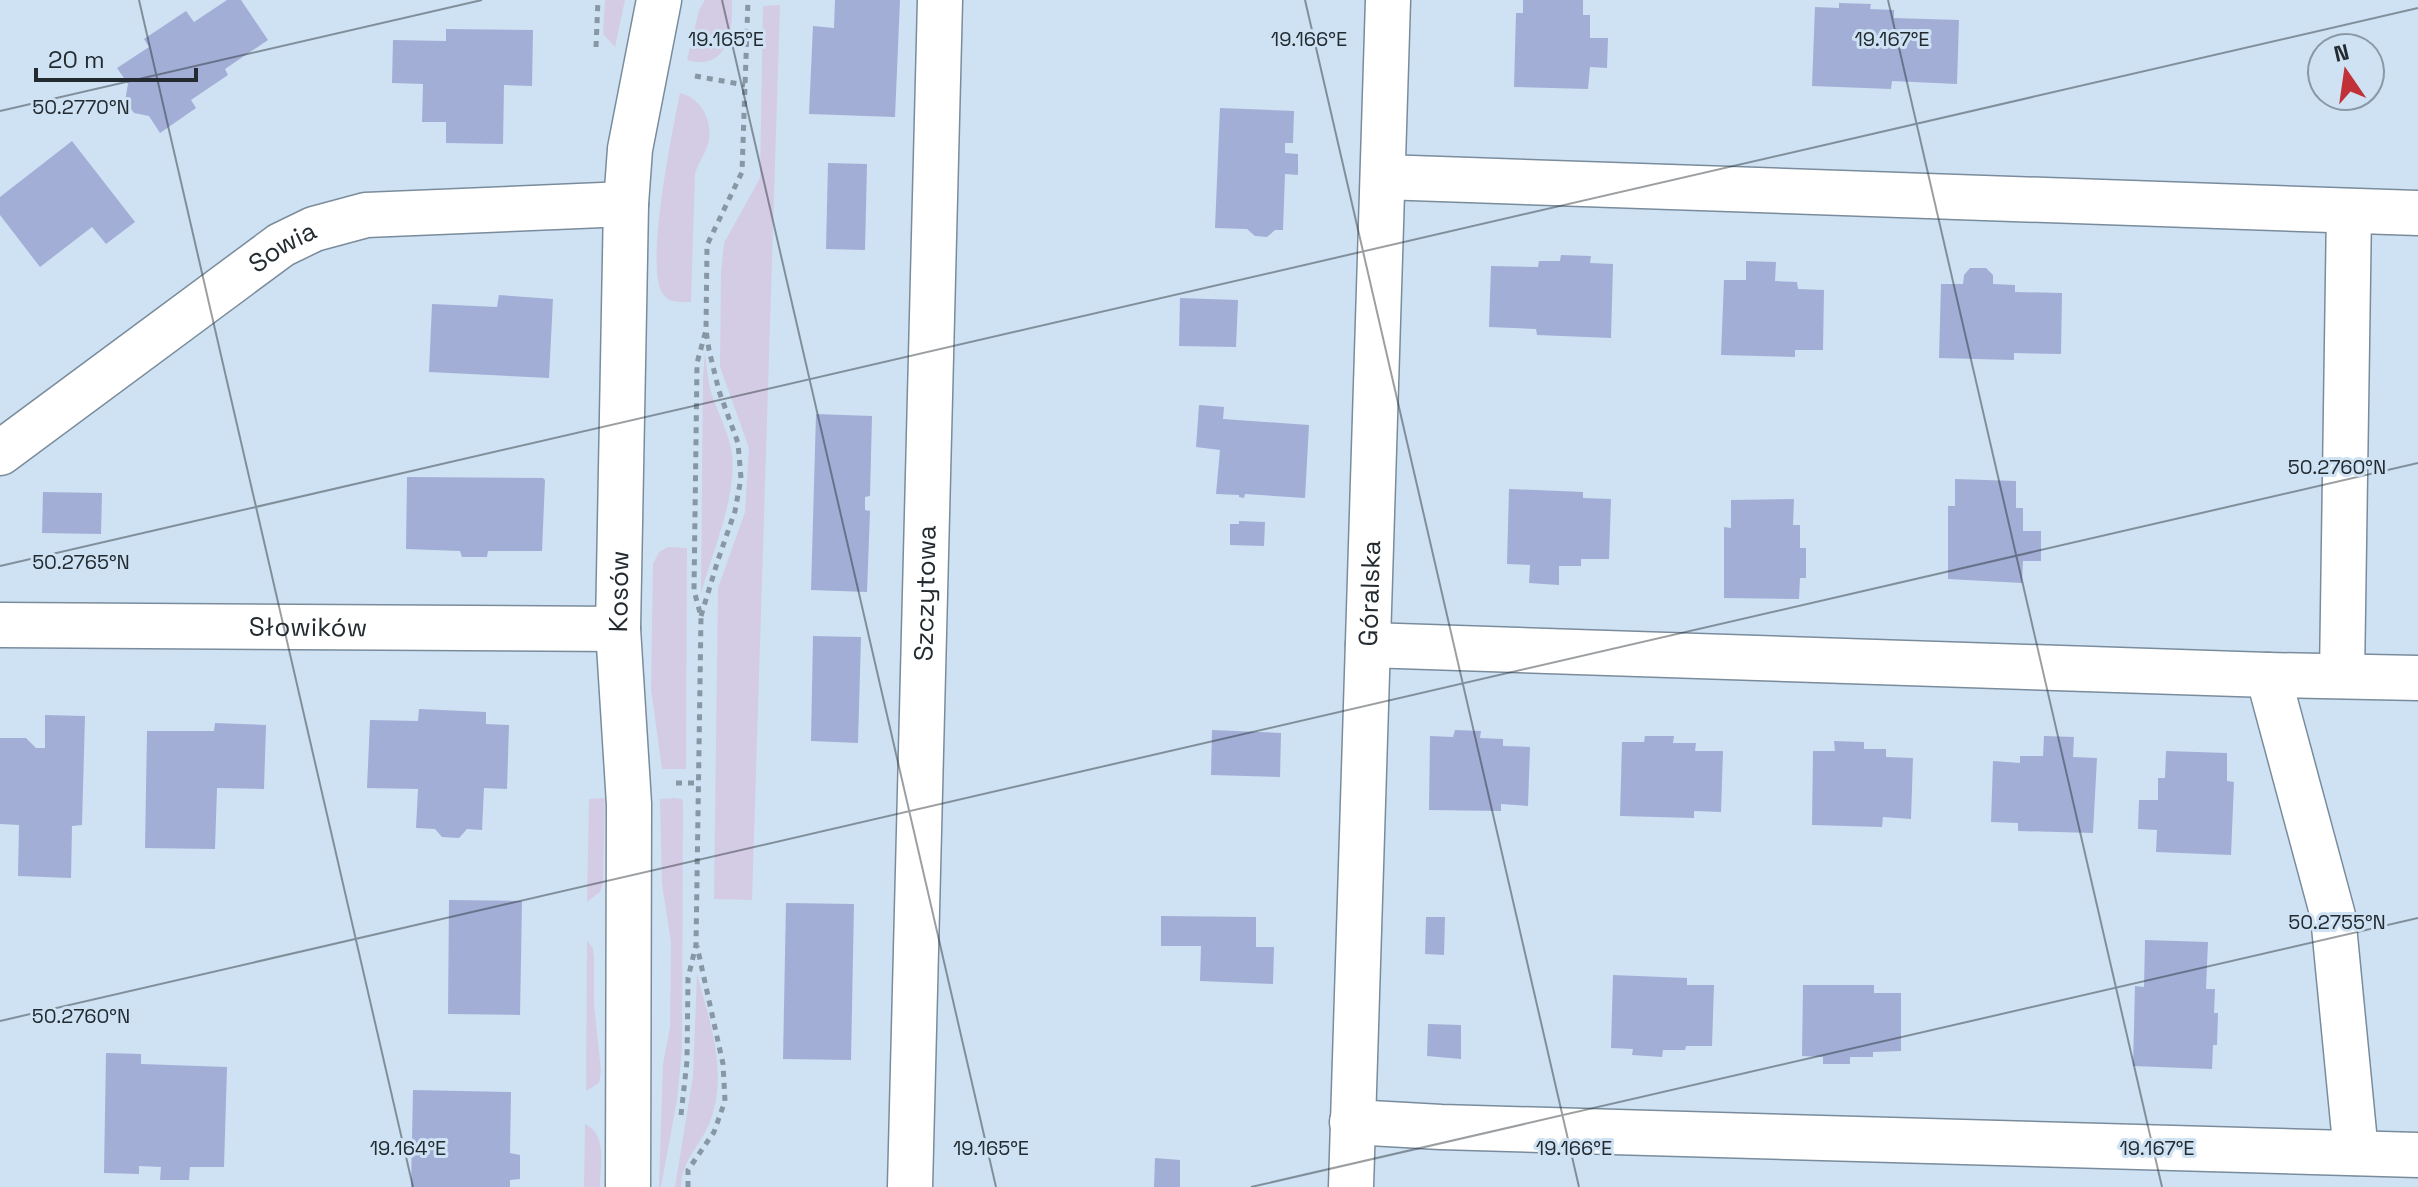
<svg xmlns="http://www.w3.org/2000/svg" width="2418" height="1187" font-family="'Space Grotesk',sans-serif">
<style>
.green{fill:#d4cce5}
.building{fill:#a3aed6}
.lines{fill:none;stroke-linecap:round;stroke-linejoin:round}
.minor-casing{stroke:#7a8c9c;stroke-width:47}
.path{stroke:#8897a4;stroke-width:5;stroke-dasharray:6 6;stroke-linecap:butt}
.minor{stroke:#fff;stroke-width:44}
.ticks{fill:none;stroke:#232b31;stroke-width:2;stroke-opacity:0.45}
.labels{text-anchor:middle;stroke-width:6;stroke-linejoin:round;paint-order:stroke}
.street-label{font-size:26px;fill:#232b31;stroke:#cee2f3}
.ticks-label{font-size:20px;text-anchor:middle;fill:#232b31;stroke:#cee2f3;stroke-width:6;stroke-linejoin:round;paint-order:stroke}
</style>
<rect width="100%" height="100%" fill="#cee2f3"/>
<!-- green -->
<g class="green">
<path d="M605 0H625L615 47 603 34Z"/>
<path d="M705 0H732C733 29 729 72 687 60L699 10Z"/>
<path d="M780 5 752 900 714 899 718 588 745 512 749 448 720 367 721 273 724 243 760 178 763 6Z"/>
<path d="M680 93C702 98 714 123 708 144 705 155 698 162 695 174L691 302C681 302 670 304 663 294 644 269 673 128 680 93Z"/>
<path d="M705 352C707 369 708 385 714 401 721 419 729 435 732 454 737 497 712 552 701 594L703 376Z"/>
<path d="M668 547 687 548 686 769H662L651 689 653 564 659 552Z"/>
<path d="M605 798 603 883 600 892 587 902 589 799Z"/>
<path d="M675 798 682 799 683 803 682 1050 677 1100 661 1187H659L663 1064 670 1028 671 942 662 884 660 799Z"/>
<path d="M587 941 593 948 594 958V1004L601 1071 599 1083 586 1091Z"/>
<path d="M697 974C710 1022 730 1077 708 1126 699 1147 681 1162 681 1187H675L693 1076Z"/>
<path d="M585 1124C608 1135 600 1166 600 1187H584Z"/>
</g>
<!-- building -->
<g class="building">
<path d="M227 0H241L268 40 225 69 228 75 191 100 196 108 160 133 149 116 134 113 125 101 128 84 117 68 149 47 144 39 186 11 194 22Z"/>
<path d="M835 0H900L895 117 809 114 813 26 834 28Z"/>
<path d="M1523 0H1583V15H1590V38H1608L1607 68 1590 67 1588 89 1514 87 1516 13H1523Z"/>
<path d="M1839 3 1871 4 1870 9 1894 10V18L1959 20 1957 84 1892 81 1891 89 1812 86 1815 7 1839 8Z"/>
<path d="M446 29 533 30 532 86 504 85 503 144 446 143V122H422L423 84 392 83 393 40 446 41Z"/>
<path d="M1220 108 1294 111 1293 143H1285V153L1298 154V175L1285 174 1283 230H1275L1267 237 1255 236 1247 229 1215 228Z"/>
<path d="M72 141 135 222 106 244 92 227 40 267 0 215V197Z"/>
<path d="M828 163 867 164 865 250 826 249Z"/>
<path d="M1561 255 1591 256 1590 263 1613 264 1611 338 1537 335 1536 329 1489 327 1491 266 1538 267 1539 261H1560Z"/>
<path d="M1746 261 1776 262 1775 281 1797 282 1798 289 1824 290 1823 350H1795V357L1721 355 1724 280H1746Z"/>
<path d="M1970 268H1986L1993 275V284L2015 285V292L2062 293 2061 354 2014 353V360L1939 358 1941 284H1963L1964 275Z"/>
<path d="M499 295 553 299 549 378 429 372 432 304 497 307Z"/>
<path d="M1180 298 1238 300 1236 347 1179 346Z"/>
<path d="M1199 405 1224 407 1223 419 1309 425 1305 498 1245 494 1244 498 1239 497V495L1216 494 1220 450 1196 447Z"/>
<path d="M816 414 872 416 870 496 865 497V510L870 511 867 592 811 590Z"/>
<path d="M407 477 543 478 545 480 542 551H488L487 557H462L460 551 406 549Z"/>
<path d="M1955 479 2016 481V508H2023V531H2041V561H2023L2022 583 1948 579V506H1955Z"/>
<path d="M1509 489 1583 492V498L1611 499 1609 559H1581V566H1559V585L1529 583 1530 565 1507 564Z"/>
<path d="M43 492 102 493 101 534 42 533Z"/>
<path d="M1794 499 1793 525H1800V548H1806V578H1800L1799 599 1724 598V527L1731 528V500Z"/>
<path d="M1239 521 1265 522 1264 546 1230 545V524H1239Z"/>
<path d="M813 636 861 637 858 743 811 741Z"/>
<path d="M419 709 486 712V724L509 725 507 789 484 788 482 830 467 829 459 838 442 837 435 829 416 828 418 789 367 788 370 720 418 721Z"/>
<path d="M45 715 85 716 82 825 72 826 71 878 18 876 19 825 0 824V738H26L36 748H45Z"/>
<path d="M215 723 266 725 264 789 217 788 215 849 145 848 147 731H214Z"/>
<path d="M1212 730 1281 733 1280 777 1211 775Z"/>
<path d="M1455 730 1481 731 1480 738 1503 739V746L1530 747 1528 806 1501 804V811L1429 810 1430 736 1453 737Z"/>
<path d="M1645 736H1674L1673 743H1696L1695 751H1723L1721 812 1694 811V818L1620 816 1622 742H1644Z"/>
<path d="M2044 736 2074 737 2073 757 2097 758 2093 833 2018 831V823L1991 822 1993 761 2020 763V756H2043Z"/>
<path d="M1834 741 1864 742V749H1886V757L1913 758 1911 819 1883 817 1882 827 1812 825 1813 751H1835Z"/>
<path d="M2166 751 2227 753V781L2234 782 2231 855 2156 852 2157 830 2138 829 2139 800H2158V778H2165Z"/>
<path d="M449 900 522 901 520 1015 448 1014Z"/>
<path d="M786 903 854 904 851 1060 783 1059Z"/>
<path d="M1161 916 1256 917V947H1274L1273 984 1200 981 1201 946H1161Z"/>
<path d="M1426 917H1445L1444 955 1425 954Z"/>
<path d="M2145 940 2208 942 2206 989H2215L2214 1013H2218L2217 1045H2213L2212 1069 2133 1066 2135 986 2144 987Z"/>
<path d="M1613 975 1687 978V985H1714L1712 1046H1686L1685 1050H1663L1662 1057 1632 1055 1633 1049 1611 1048Z"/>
<path d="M1803 985H1874V993H1901V1051L1873 1052V1057H1850V1064H1823V1057L1802 1056Z"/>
<path d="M1428 1024 1461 1025V1059L1427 1056Z"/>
<path d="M106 1053 141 1054V1064L227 1067 224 1167H190L189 1180H160L161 1167 139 1166V1174L104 1173Z"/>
<path d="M413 1090 511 1092 510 1153 520 1155V1179L510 1180V1187H411Z"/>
<path d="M1155 1158 1180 1160V1187H1154Z"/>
</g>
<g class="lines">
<defs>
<g id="minor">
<path d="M1383 177 2418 213"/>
<path id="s1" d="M0 453 281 245 314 229 366 215 626 204"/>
<path id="s2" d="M0 625 618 629"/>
<path d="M1368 645 2268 675 2418 678"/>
<path d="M2268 675 2333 916 2356 1153"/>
<path d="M2342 676 2349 211"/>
<path d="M1352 1122 1441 1127 2418 1155"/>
<path id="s3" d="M628 1187 629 804 618 629 626 204 630 149 659 0"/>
<path id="s4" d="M910 1187 940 0"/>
<path id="s5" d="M1351 1187 1388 0"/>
</g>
</defs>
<!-- minor casing -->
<use href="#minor" class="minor-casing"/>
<!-- path -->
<g class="path">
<path d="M596 47 598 0"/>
<path d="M695 76 745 85"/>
<path d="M701 616 718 560 735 511 741 478 738 443 719 391 709 350 706 330 707 245 742 172 748 0"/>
<path d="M676 783H699"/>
<path d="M681 1115 687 1061 688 978 696 945 701 617 694 590 697 363 706 330"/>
<path d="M688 1187V1170L714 1132 725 1101 723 1064 697 946"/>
</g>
<!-- minor -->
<use href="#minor" class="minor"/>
</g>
<!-- ticks -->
<path class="ticks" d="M139 0 413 1187M722 0 996 1187M1305 0 1579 1187M1888 0 2162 1187M0 111 482 0M0 566 2418 8M0 1021 2418 463M1251 1187 2418 918"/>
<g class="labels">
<!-- street labels -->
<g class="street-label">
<text dy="9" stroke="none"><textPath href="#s1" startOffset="350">Sowia</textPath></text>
<text dy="9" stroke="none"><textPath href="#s3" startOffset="596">Kosów</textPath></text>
<text dy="9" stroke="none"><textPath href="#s4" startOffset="594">Szczytowa</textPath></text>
<text dy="9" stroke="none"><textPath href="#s5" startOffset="594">Góralska</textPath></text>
<text dy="9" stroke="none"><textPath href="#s2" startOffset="308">Słowików</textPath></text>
</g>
</g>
<g class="ticks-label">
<text x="726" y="46">19.165°E</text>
<text x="1309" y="46">19.166°E</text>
<text x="1892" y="46">19.167°E</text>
<text x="81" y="114">50.2770°N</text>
<text x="2337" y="474">50.2760°N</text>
<text x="81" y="569">50.2765°N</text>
<text x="2337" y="929">50.2755°N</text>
<text x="81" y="1023">50.2760°N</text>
<text x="408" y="1155">19.164°E</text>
<text x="991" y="1155">19.165°E</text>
<text x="1574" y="1155">19.166°E</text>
<text x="2157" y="1155">19.167°E</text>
</g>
<!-- north arrow -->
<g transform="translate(2346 72) rotate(347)"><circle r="38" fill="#cee2f3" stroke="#8a99a5" stroke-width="2"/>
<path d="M0-6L14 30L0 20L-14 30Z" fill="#c03138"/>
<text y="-12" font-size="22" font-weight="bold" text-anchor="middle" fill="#232b31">N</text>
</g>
<!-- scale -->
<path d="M36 68v12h160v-12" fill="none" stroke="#232b31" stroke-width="4"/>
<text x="48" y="68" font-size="24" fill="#232b31" stroke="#cee2f3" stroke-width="6" paint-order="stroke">20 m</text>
</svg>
